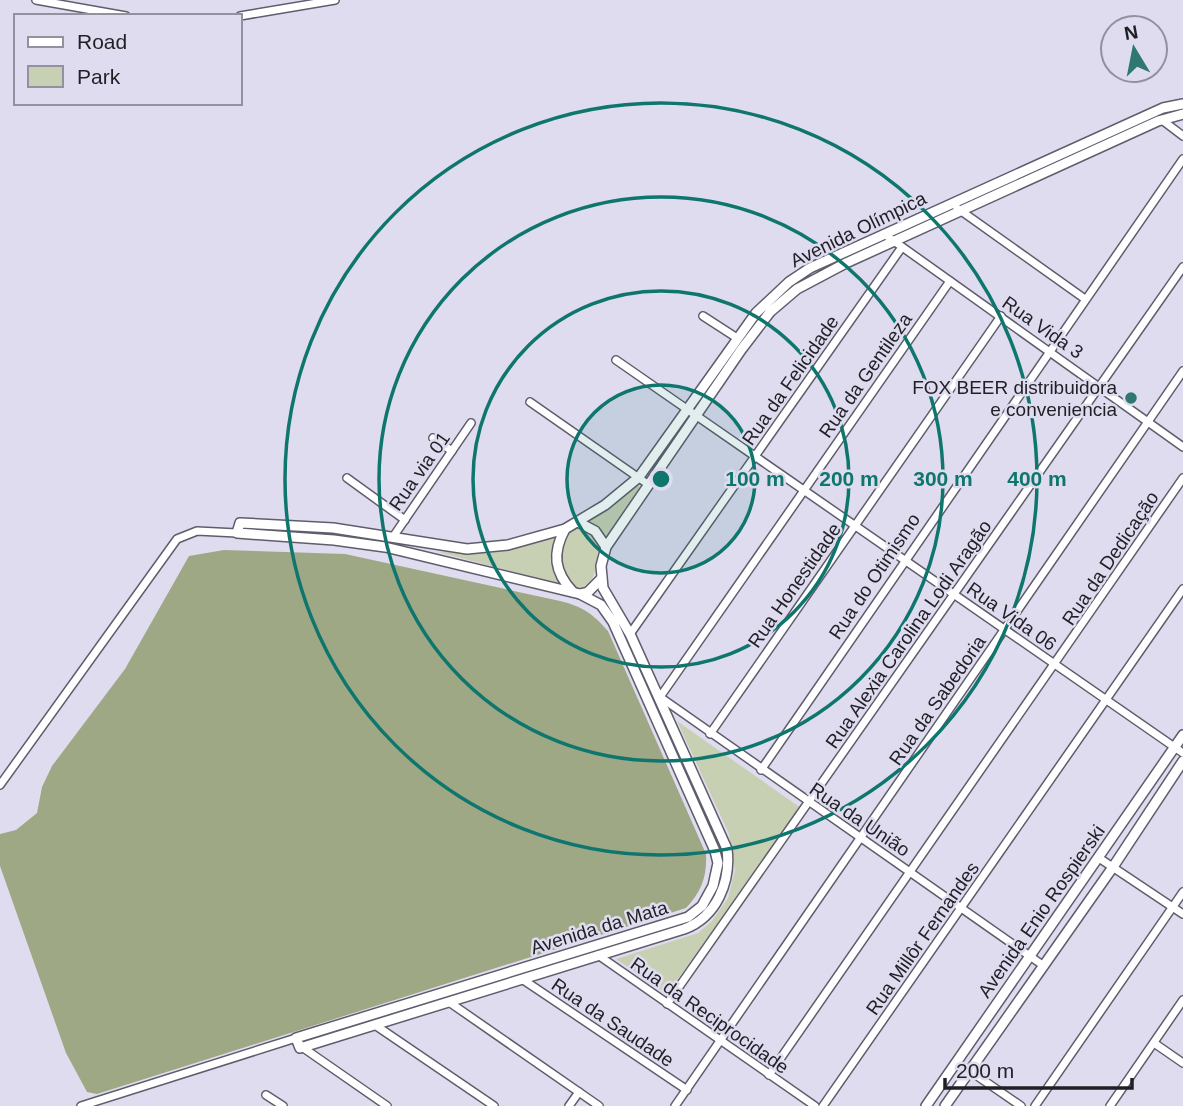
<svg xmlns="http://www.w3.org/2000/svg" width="1183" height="1106" font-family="Helvetica,sans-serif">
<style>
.green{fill:#c8d0b4}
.forest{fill:#9ea885}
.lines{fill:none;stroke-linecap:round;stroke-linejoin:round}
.minor-casing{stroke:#5f5c6c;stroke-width:10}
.tertiary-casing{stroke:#5f5c6c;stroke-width:12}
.minor{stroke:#fff;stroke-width:7}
.tertiary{stroke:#fff;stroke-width:9}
.ring{fill:none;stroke:#0f766e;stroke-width:3.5}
.poi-dot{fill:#2f7771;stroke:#dfdcef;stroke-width:2.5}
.labels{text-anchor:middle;stroke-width:5;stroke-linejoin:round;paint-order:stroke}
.street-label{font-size:19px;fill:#211f26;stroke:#dfdcef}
.poi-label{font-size:19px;fill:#211f26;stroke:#dfdcef;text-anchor:end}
.centre{fill:#0f766e;stroke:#dfdcef;stroke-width:3.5}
.ring-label{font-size:21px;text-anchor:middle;font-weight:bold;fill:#0f766e;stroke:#dfdcef;stroke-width:5;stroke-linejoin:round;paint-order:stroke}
</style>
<rect width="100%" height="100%" fill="#dfdcef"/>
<!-- green -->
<g class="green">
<path d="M639 485V492L607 538 588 522Z"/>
<path d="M577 528 592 535 599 546C595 564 599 583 578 589 557 579 553 536 577 528Z"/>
<path d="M555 537 550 561 559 584 438 552 490 553Z"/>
<path d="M677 721 801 808 667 994 616 959 698 933 712 921 728 898 735 870 729 834Z"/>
</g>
<!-- forest -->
<path class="forest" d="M224 550 345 554 560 601C582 606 593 614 608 631L706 854C707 876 702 891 686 908L97 1094 87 1092 66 1053 0 866V834L16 830 37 813 42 787 52 766 125 669 189 556Z"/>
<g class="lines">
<defs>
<g id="minor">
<path d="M36 0 126 16"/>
<path d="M240 16 335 0"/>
<path d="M1162 120 1183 136"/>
<path d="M957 208 1085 299"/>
<path d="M884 234 1183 447"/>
<path d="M950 281 660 697 1044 966"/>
<path d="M703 316 737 338"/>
<path d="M616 360 1183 753"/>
<path d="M530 402 649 485"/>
<path d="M433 438 452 451"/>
<path d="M347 478 405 520"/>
<path d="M393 537 471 423"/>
<path d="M630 634 902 247"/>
<path d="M710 734 1001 316"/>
<path d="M761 770 1183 159"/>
<path d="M0 785 177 539 197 531 237 533"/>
<path d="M1099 858 1183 914"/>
<path d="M598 955 815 1106"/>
<path d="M522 979 687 1090"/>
<path d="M449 1002 599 1106"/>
<path d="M667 1004 1183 267"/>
<path d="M375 1025 494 1106"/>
<path d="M1154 1043 1183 1063"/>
<path d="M302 1047 387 1106"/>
<path d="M970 1071 1021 1106"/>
<path d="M769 1075 1183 478"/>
<path d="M266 1095 283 1106"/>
<path d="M81 1106 296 1038"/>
<path d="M569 1106 579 1092"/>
<path d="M675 1106 1183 371"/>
<path d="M823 1106 1183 589"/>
<path d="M1035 1106 1183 892"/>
<path d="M1110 1106 1183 1000"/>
</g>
<g id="tertiary">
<path d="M1183 104 1163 108 810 268 789 282 756 313 639 477 605 505 565 529 508 545 467 549 333 528 240 523 237 533 334 540 385 547 580 594 601 605 613 622 715 851 718 863 713 886 702 906 688 917 296 1038 300 1048 684 929C717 917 731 881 727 849L630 634 603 588 601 566 606 547 741 350 770 312 797 289 846 263 1158 121 1183 114"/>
<path d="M578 522 595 531 606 547"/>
<path d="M565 529C552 553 554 572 573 592"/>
<path d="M580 594 588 592 601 579"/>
<path d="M926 1106 1183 735"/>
<path d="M945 1106 1113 867 1183 761"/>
</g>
</defs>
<!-- minor casing -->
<use href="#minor" class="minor-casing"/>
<!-- tertiary casing -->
<use href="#tertiary" class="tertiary-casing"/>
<!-- minor -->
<use href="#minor" class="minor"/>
<!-- tertiary -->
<use href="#tertiary" class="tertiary"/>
</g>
<!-- distance rings -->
<circle cx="661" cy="479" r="94" fill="#0f766e" fill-opacity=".12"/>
<g class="ring">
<circle cx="661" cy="479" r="94"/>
<circle cx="661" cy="479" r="188"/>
<circle cx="661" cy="479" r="282"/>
<circle cx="661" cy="479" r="376"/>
</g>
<!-- markers -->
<circle class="poi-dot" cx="1131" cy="398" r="7"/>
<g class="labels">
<!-- street labels -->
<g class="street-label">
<text transform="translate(858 229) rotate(-26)" y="7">Avenida Olímpica</text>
<text transform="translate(1043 327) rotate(35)" y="7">Rua Vida 3</text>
<text transform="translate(865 375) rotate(-55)" y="7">Rua da Gentileza</text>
<text transform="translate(790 380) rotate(-55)" y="7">Rua da Felicidade</text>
<text transform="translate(419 471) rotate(-55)" y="7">Rua via 01</text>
<text transform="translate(1110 558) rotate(-56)" y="7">Rua da Dedicação</text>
<text transform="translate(874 576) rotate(-56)" y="7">Rua do Otimismo</text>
<text transform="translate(794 585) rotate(-55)" y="7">Rua Honestidade</text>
<text transform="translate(1012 616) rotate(35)" y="7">Rua Vida 06</text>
<text transform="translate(908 634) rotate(-55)" y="7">Rua Alexia Carolina Lodi Aragão</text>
<text transform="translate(937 700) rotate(-55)" y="7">Rua da Sabedoria</text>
<text transform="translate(860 819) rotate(34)" y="7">Rua da União</text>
<text transform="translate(1041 911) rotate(-55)" y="7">Avenida Enio Rospierski</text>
<text transform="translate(599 927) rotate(-17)" y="7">Avenida da Mata</text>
<text transform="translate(922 938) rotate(-55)" y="7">Rua Millôr Fernandes</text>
<text transform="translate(710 1015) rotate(35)" y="7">Rua da Reciprocidade</text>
<text transform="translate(613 1022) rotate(34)" y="7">Rua da Saudade</text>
</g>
<!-- poi labels -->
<g class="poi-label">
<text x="1117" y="394">FOX BEER distribuidora<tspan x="1117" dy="22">e conveniencia</tspan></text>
</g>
</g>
<circle cx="661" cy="479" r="10" class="centre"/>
<g class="ring-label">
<text x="755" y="486">100 m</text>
<text x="849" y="486">200 m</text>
<text x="943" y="486">300 m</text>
<text x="1037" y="486">400 m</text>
</g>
<!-- legend -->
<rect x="14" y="14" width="228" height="91" fill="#dfdcef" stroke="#93909f" stroke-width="2"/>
<rect x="28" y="37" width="35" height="10" fill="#ffffff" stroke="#93909f" stroke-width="2"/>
<text x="77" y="49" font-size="21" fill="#211f26">Road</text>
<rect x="28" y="66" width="35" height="21" fill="#c8d0b4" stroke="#93909f" stroke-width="2"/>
<text x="77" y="84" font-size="21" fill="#211f26">Park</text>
<!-- north arrow -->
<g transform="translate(1134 49) rotate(350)"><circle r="33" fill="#dfdcef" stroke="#93909f" stroke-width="2"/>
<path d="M0-5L12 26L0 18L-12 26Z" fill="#2f7771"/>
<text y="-10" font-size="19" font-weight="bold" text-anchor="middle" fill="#211f26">N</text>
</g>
<!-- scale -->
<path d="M945 1078v10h187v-10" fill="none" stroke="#211f26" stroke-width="3.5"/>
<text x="956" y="1078" font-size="21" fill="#211f26" stroke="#dfdcef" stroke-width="5" paint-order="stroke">200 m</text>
</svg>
